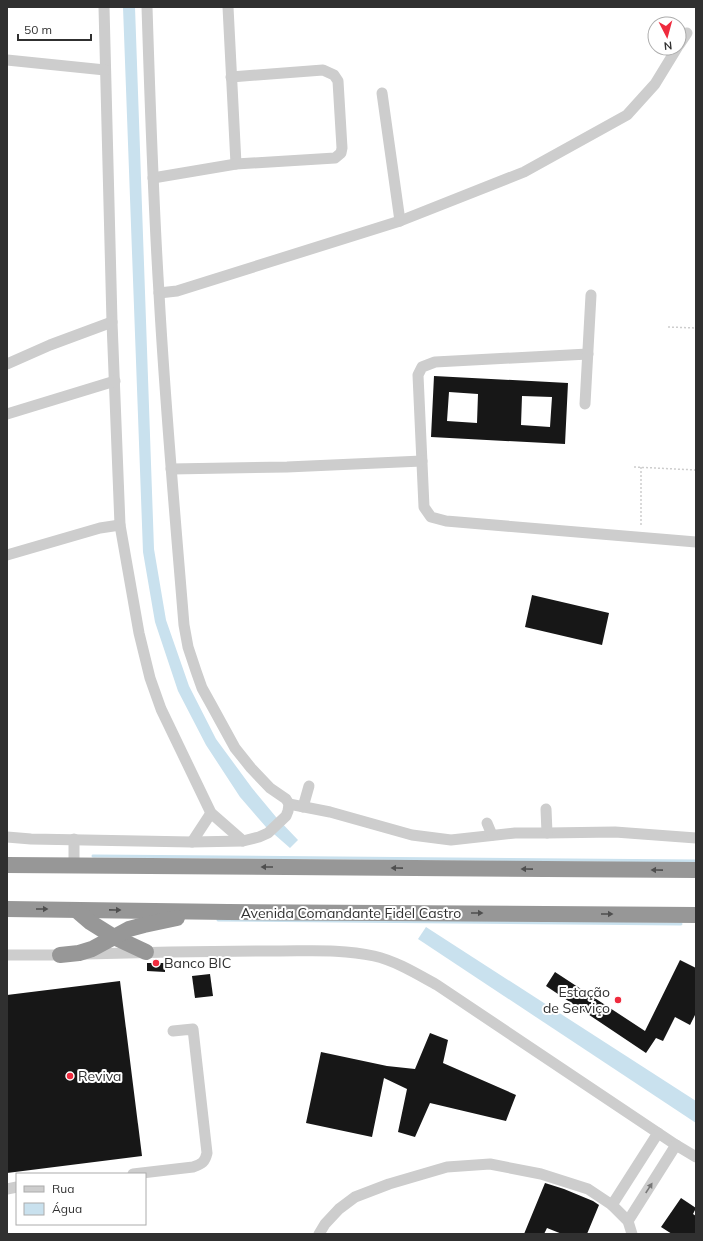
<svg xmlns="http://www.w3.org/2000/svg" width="703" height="1241" font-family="Mulish,sans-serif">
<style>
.water{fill:#c9e1ee}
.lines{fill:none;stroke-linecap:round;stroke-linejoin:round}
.stream{stroke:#c9e1ee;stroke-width:3}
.building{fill:#171717;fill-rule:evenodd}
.path{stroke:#cdcdcd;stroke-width:1.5;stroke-dasharray:2 2;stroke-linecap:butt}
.minor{stroke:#cdcdcd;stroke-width:11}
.highway{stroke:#979797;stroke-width:16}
.oneway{fill:#4f4f4f}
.oneway2{fill:#777}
.poi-dot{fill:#ef2b3e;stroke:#fff;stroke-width:1.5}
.labels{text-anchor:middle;stroke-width:4;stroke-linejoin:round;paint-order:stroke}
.street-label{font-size:14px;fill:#303030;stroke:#fff}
.poi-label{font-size:14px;fill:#303030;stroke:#fff;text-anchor:start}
</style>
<rect width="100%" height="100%" fill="#fff"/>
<!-- water -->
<g class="water">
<path d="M123 7H135L154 549 166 620 189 686 216 739 252 788 276 817 298 840 290 848 266 827 240 797 206 745 178 691 155 622 143 552Z"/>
<path d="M426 927 696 1101V1123L418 939Z"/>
</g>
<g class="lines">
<!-- stream -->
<g class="stream">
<path d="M93 856 696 861"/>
<path d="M218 920 681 924"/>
</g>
</g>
<!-- building -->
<g class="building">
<path d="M434 376 568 383 565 444 431 437ZM449 392 478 394 477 423 447 421ZM522 396 552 397 550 427 521 425Z"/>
<path d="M532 595 609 613 602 645 525 627Z"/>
<path d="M680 960 696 968V1013L690 1025 675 1017 663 1041 656 1038 646 1053 546 986 555 972 645 1031Z"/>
<path d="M147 963H165V972L147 971Z"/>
<path d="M210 974 213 996 195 998 192 976Z"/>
<path d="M120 981 142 1156 7 1173V995Z"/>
<path d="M430 1033 448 1040 443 1063 516 1095 506 1121 430 1103 415 1137 398 1132 407 1089 384 1078 372 1137 306 1123 321 1052 387 1066 415 1069Z"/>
<path d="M545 1183 564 1189 593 1201 599 1205 587 1234H562L547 1228 544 1234H524Z"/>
<path d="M681 1198 696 1208 693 1214 696 1216V1234H672L661 1227Z"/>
</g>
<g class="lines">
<!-- path -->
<g class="path">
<path d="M668 327 696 328"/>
<path d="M634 467 696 470"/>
<path d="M641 467V526"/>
</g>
<!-- minor -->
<g class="minor">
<path d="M104 7 112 322 120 525 139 633 150 678 161 709 211 813 243 841"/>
<path d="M228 7 236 164"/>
<path d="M679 45 687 33"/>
<path d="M7 60 105 70"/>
<path d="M382 93 400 221"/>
<path d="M153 178 236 164 335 158 341 153 342 148 338 81 334 75 323 70 231 77"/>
<path d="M159 293 177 291 400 221 524 172 627 115 655 84 677 48"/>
<path d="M588 354 435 362 422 367 418 375 424 507 431 517 446 521 696 542"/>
<path d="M7 364 50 345 112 322"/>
<path d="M585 404 591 295"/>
<path d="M7 414 115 381"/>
<path d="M171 469 287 467 422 461"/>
<path d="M7 555 100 528 120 525"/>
<path d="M289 804 330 812 412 835 451 840 515 833H547L615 832 696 838"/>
<path d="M303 807 309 786"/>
<path d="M546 809 547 833"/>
<path d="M487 823 492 835"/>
<path d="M7 837 31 839 192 842 243 841 259 837 268 833 286 816 288 811 289 804 286 799 270 788 251 768 235 748 212 706 202 688 196 671 188 647 184 625C175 515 165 404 159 293 153 198 150 102 147 7"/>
<path d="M192 842 211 813"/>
<path d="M74 866V839"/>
<path d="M85 954C150 952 215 951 280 951 311 951 343 949 374 956 396 961 417 974 437 985L676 1145 696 1157"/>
<path d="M7 955H66"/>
<path d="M133 1174 193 1167C202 1164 205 1162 207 1153L193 1029 173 1031"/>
<path d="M7 1189 17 1187"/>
<path d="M612 1205 658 1133"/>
<path d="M628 1221 676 1145"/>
<path d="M319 1234 325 1224 339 1209 355 1197 389 1184 447 1167 490 1164 541 1174 588 1189 612 1205 628 1221 632 1234"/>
</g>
<!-- highway -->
<g class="highway">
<path d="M7 865 696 870"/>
<path d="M7 909 228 912 696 915"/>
<path d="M76 910 90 922 114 937 146 952"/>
<path d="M60 955 79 953 92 949 129 929 144 925 177 918"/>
</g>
</g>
<!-- one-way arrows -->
<defs><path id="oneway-solid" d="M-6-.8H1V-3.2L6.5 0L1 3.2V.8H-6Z"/></defs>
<g class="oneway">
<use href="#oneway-solid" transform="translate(267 867) rotate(-180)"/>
<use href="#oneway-solid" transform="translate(397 868) rotate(-179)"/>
<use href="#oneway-solid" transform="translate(527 869) rotate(-179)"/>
<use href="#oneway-solid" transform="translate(657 870) rotate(-179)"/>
<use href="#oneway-solid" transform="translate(42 909)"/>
<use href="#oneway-solid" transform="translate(115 910) rotate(1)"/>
<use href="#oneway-solid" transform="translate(477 913)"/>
<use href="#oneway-solid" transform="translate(607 914)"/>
</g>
<use class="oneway2" href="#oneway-solid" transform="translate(649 1188) rotate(-57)"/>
<!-- markers -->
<g class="poi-dot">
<circle cx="156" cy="963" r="4"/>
<circle cx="618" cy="1000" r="4"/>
<circle cx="70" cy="1076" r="4"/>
</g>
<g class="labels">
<!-- street labels -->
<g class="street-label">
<text x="351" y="918">Avenida Comandante Fidel Castro</text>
</g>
<!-- poi labels -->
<g class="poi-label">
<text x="164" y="968">Banco BIC</text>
<text x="610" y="997" text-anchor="end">Estação<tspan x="610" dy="16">de Serviço</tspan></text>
<text x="78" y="1081">Reviva</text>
</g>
</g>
<!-- border -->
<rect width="703" height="1241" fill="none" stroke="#303030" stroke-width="16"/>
<!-- legend -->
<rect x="16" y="1173" width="130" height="52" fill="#ffffff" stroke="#acacac"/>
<rect x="24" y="1186" width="20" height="6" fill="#cdcdcd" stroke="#acacac"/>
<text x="52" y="1193" font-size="12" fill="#303030">Rua</text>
<rect x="24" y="1203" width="20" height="12" fill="#c9e1ee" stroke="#acacac"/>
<text x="52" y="1213" font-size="12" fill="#303030">Água</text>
<!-- north arrow -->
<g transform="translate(667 36) rotate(174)"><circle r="19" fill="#ffffff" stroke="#acacac"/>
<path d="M0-3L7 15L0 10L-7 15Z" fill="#ef2b3e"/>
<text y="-6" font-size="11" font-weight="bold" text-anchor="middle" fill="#303030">N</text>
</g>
<!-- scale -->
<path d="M18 34v6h73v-6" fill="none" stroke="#303030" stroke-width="2"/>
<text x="24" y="34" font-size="12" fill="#303030" stroke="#ffffff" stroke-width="3" paint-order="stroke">50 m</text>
</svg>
